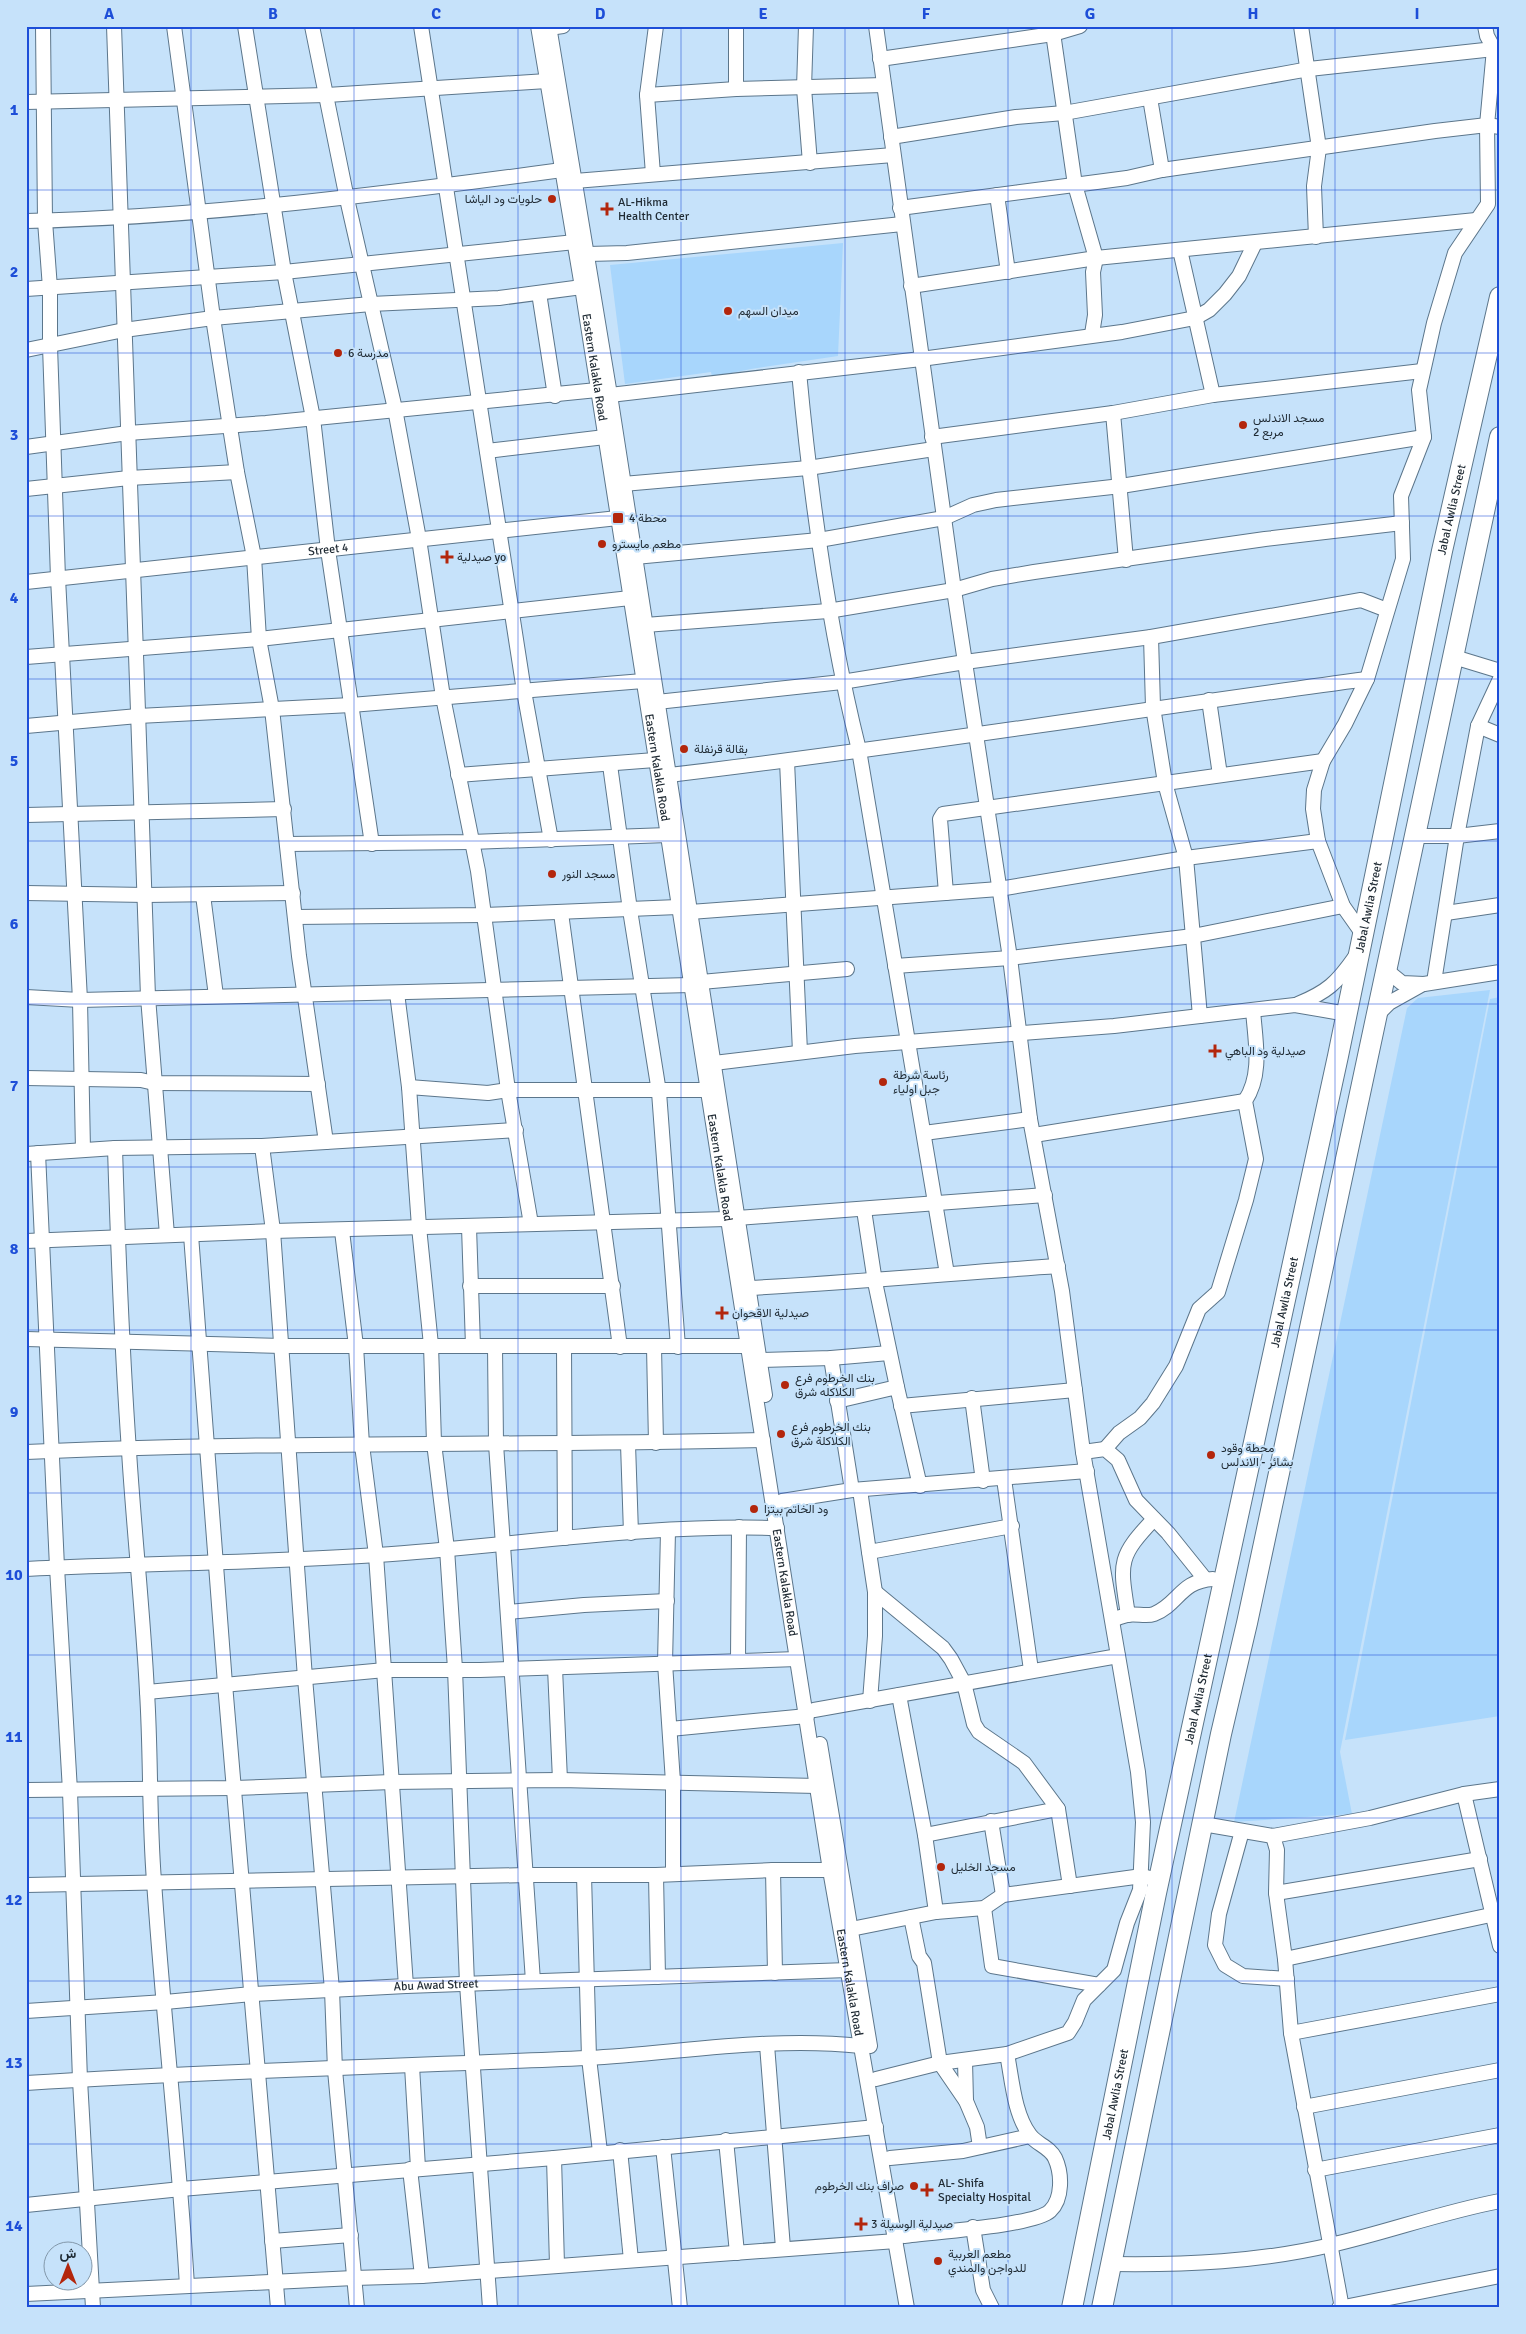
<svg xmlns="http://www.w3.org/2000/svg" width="1526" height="2334" font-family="Signika,Vazirmatn,sans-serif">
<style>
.green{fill:#a8d6fc}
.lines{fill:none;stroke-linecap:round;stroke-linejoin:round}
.minor-casing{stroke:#5c768b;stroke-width:16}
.highway-casing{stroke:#5c768b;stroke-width:22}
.minor{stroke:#fff;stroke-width:14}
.highway{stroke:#fff;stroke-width:20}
.grid{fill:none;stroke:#1d4ed8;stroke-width:1;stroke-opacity:0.55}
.poi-dot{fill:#b3260c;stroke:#c6e2fa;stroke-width:2}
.labels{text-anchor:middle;stroke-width:4;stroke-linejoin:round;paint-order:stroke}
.poi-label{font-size:12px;fill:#1f2a33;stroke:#c6e2fa;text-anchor:start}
.street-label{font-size:12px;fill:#1f2a33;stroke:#c6e2fa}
.neatline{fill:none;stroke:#1d4ed8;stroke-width:2}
.grid-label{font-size:16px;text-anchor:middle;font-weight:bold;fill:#1d4ed8}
</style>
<rect width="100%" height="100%" fill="#c6e2fa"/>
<!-- green -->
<g class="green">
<path d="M843 243 838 356 751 369 712 377 711 372 625 384 610 265Z"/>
<path d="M1490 990 1340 1752 1352 1814 1234 1822 1407 1008 1418 998Z"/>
<path d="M1500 997V1716L1345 1740 1490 999Z"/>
</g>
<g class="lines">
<defs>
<g id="minor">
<path d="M43 26 45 221 50 288V346L58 578 80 1000 83 1150"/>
<path d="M114 26 148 997 167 1235"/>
<path d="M174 26 213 318 237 472 254 557 259 639 272 709 299 956 326 1142"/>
<path d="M245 26 284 272 313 418 328 550 372 844"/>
<path d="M312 26 347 199 395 409 419 539 443 697 478 871 508 1090 531 1224"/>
<path d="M421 26 524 691 551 840"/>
<path id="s1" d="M538 26 582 287 830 1870 907 2308"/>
<path d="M549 26 610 395 765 1395"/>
<path d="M736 26V89"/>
<path d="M806 26 804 88 810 163"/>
<path d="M876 26 954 590 1010 958 1030 1119 1062 1291 1083 1452 1138 1772 1143 1822 1140 1890 1127 1923 1114 1970 1084 2000 1075 2022 1068 2033 1007 2054 940 2063 876 2079"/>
<path d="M1052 26 1075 185 1096 258 1093 272 1095 315 1092 334"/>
<path d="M1301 26 1319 148 1314 186 1316 237"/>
<path d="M549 28 563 26"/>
<path d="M880 59 1053 34 1080 26"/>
<path d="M647 95 736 89 884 85"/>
<path d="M1150 98 1162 170"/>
<path d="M26 102 327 95 547 81"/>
<path d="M891 137 1016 117 1064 113 1309 69 1494 49"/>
<path d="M653 174 647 95 656 26"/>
<path d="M575 181 893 155"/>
<path d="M997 195 1008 272"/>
<path d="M900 208 1127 178 1162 170 1435 131 1487 125 1500 127"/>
<path d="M26 221C206 217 384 194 562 170"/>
<path d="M1180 250 1213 395"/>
<path d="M588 254 627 253 902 224"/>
<path d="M911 286 1096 258 1476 220"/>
<path d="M26 289 284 272 575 242"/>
<path d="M539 293 555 396"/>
<path d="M26 350 124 330 213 318 371 304 499 298 582 287"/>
<path d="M799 372C811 500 828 626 859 750L947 1274"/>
<path d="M610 395 921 359 1122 332 1195 318 1209 310 1225 294 1239 276 1255 243"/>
<path d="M1113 413 1126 560"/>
<path d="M932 437 1113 413 1213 395 1422 371"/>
<path d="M26 447 128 433 266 423 597 390"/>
<path d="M487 451 605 437"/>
<path d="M623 484 808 468 934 449"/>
<path d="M26 489 129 478 237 472"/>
<path d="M635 557 819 540 944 518 973 505 996 500 1121 486 1424 437"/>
<path id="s2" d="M26 582 627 517"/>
<path d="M645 625 828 611 954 590 992 579 1034 572 1265 539 1402 523"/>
<path d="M1151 637 1153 707 1165 783 1186 858 1200 1016"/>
<path d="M26 657 259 639 630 598"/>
<path d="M1454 657 1500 671"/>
<path d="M1209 700 1220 775"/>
<path d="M657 702 842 682 965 662 1151 637 1361 600 1387 610"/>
<path d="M26 726 138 716 351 705 643 681"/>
<path d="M1478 726 1500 735"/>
<path d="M787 761 800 1052"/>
<path d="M610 765 630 910 659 1092 678 1347"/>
<path d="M458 775 655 760"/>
<path d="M669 775C902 748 1134 710 1367 679"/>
<path d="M26 815 284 809"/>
<path d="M1415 836H1457L1500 831"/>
<path d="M287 844 471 842 668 835"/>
<path d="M26 893 146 895 293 893"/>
<path d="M946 893 940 819 943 814 1323 761"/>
<path d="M203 895 216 996"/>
<path d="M690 912 999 889 1186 858 1318 841"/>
<path d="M561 913 620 1347"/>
<path d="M1446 913 1500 905"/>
<path d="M295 917 484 915 678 907"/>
<path d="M1362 933 1343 906 1318 841 1313 809 1314 790 1323 761 1345 724 1367 679 1403 559 1401 496 1424 437 1419 390 1434 323 1455 253 1488 204 1487 125 1494 49 1487 36 1485 26"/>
<path d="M895 966 1010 958 1193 936 1343 906"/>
<path d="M1386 970 1402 983 1424 984 1500 972"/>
<path d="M701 982 847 969"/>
<path d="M1434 982 1457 836 1478 726 1500 679"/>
<path d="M397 993 409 1087 419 1227 431 1345 434 1443 447 1549 455 1669 467 1984 490 2308"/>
<path d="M26 997 80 1000 691 985"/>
<path d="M1298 1004C1327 992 1337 983 1355 957"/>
<path d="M1377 1015 1389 1003 1423 984"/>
<path d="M714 1063 855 1046 1114 1026 1295 1005 1347 1014"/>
<path d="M26 1078 141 1080 154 1083 318 1084"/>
<path d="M409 1087 488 1093 508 1090H707"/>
<path d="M924 1133 1030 1119"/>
<path d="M1034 1135 1245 1101"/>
<path d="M262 1146 273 1231 305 1678 332 1990 335 2070 357 2308"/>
<path d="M115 1148C118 1249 122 1350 129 1451 134 1532 143 1612 147 1692 151 1755 149 1818 154 1881 163 2016 179 2151 187 2286"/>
<path d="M38 1153 57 1567 70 1791 80 2080 93 2308"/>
<path d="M26 1154 115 1148 262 1146 516 1130"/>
<path d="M864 1210 875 1282 897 1387"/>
<path d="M737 1218 1045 1195"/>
<path d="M469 1227 473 1346"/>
<path d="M342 1231 356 1346 362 1445 376 1555 406 1986"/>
<path d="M191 1235 225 1684 278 2308"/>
<path d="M26 1241 273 1231 727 1219"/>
<path d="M470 1286H613"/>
<path d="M748 1288C852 1283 955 1273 1058 1266"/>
<path d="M26 1339 282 1346H747"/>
<path d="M495 1346 496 1444 533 1981"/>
<path d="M564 1346 565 1538"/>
<path d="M654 1347 656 1443"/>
<path d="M831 1358 852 1490"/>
<path d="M760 1360 831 1358 889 1353"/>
<path d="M972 1398 983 1481"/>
<path d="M837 1401 897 1387 920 1486"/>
<path d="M901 1406 1075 1390"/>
<path d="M628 1444 631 1533"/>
<path d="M1105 1449 1119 1433 1140 1418 1153 1403 1176 1366 1199 1309 1218 1292 1246 1200 1256 1159 1245 1101C1263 1074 1255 1040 1253 1010"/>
<path d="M26 1452C272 1441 518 1446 763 1440"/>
<path d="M1083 1452 1105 1449 1118 1460 1136 1500 1168 1533 1205 1579"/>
<path d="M1004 1479 1031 1670"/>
<path d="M860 1490 869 1552 1012 1526"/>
<path d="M782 1501 852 1490 1087 1471"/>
<path d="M668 1531 665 1663 673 1782V1873"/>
<path d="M869 1552 875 1592V1636L870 1701"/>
<path d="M26 1569C143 1563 261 1563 377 1555 510 1546 643 1524 777 1528"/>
<path d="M875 1592 943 1648 951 1659 964 1683 974 1724 979 1732 1024 1763 1058 1809 1070 1886"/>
<path d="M508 1612 584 1605 667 1601"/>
<path d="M1128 1615C1120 1563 1117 1558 1154 1519"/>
<path d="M1113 1620C1117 1618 1123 1616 1127 1615 1136 1613 1146 1617 1154 1614 1179 1604 1180 1581 1213 1579"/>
<path d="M738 1659 739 1527"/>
<path d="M555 1668 560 1780"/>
<path d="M147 1692 385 1670H480L797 1659"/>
<path d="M899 1695 925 1835 936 1912"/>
<path d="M814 1710 1118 1656"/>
<path d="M670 1729 807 1716"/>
<path d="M820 1744 870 2046"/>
<path d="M26 1790 235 1788 392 1782 560 1780 817 1786"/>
<path d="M1464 1794 1500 1946"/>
<path d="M991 1821 1003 1895"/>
<path d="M1203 1824 1273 1836 1370 1818 1464 1794 1500 1789"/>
<path d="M1242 1831 1219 1914 1215 1945 1225 1965 1243 1976 1287 1979"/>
<path d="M925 1835 1058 1809"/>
<path d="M1273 1836 1277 1850 1276 1893 1285 1959 1291 2033 1342 2308"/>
<path d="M773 1870 775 1973"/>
<path d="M584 1875 589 2058 600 2152"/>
<path d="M656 1875 658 1977"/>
<path d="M26 1885 527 1875H656L773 1870H838"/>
<path d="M1276 1893 1480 1859"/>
<path d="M984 1908 992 1966 1099 1985"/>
<path d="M911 1917 919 1956 924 1963 940 2063 966 2101 977 2127 980 2147"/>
<path d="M851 1929 936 1912 984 1908 1003 1895 1142 1876 1150 1878"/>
<path d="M1285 1959 1500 1913"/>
<path id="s3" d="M26 2011 165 2002 252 1994 406 1986 848 1970"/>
<path d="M1291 2033 1500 1994"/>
<path d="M767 2045 783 2248"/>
<path d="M965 2061 966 2101"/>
<path d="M412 2066 418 2168"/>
<path d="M26 2083C213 2071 401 2066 588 2058 679 2053 770 2036 861 2046"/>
<path d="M1304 2107 1500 2070"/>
<path d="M726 2140 737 2253"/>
<path d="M663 2147 680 2308"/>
<path d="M620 2150 631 2260"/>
<path d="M554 2158 557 2265"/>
<path d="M890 2158 963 2151 1030 2136"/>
<path d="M410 2169 422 2276"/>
<path d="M1315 2170 1500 2135"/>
<path d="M26 2205 181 2189 554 2158 876 2127"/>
<path d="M973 2227 983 2290 992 2308"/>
<path d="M904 2236C931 2232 1034 2226 1050 2211 1063 2199 1062 2173 1055 2158 1050 2147 1036 2144 1030 2135 1014 2114 1012 2079 1007 2054"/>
<path d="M272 2241 351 2235"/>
<path d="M1112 2264C1185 2265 1259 2262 1331 2245 1388 2232 1442 2212 1500 2201"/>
<path d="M26 2294 354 2278 422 2276 896 2241"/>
<path d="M1339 2308 1500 2276"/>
</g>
<g id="highway">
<path id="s4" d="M1072 2308 1156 1893 1338 1056 1442 551 1500 297"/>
<path d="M1102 2308 1221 1734 1247 1623 1500 437"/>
</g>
</defs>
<!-- minor casing -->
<use href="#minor" class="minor-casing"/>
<!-- highway casing -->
<use href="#highway" class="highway-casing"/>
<!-- minor -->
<use href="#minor" class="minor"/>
<!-- highway -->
<use href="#highway" class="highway"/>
</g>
<!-- grid -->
<path class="grid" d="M191 26V2308M354 26V2308M518 26V2308M681 26V2308M845 26V2308M1008 26V2308M1172 26V2308M1335 26V2308M26 190H1500M26 353H1500M26 516H1500M26 679H1500M26 841H1500M26 1004H1500M26 1167H1500M26 1330H1500M26 1493H1500M26 1655H1500M26 1818H1500M26 1981H1500M26 2144H1500"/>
<!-- markers -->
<g class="poi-dot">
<circle cx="552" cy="199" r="5"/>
<path d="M604.5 201.5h5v5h5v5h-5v5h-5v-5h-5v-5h5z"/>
<circle cx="728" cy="311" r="5"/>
<circle cx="338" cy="353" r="5"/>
<circle cx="1243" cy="425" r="5"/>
<rect x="612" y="512" width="12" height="12" rx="2.5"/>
<circle cx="602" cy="544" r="5"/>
<path d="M444.5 549.5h5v5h5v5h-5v5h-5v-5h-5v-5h5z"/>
<circle cx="684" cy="749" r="5"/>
<circle cx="552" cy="874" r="5"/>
<path d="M1212.5 1043.5h5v5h5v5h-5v5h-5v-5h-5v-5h5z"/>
<circle cx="883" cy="1082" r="5"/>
<path d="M719.5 1305.5h5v5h5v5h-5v5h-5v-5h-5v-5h5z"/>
<circle cx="785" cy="1385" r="5"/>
<circle cx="781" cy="1434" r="5"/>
<circle cx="1211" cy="1455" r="5"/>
<circle cx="754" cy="1509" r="5"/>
<circle cx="941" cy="1867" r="5"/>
<circle cx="914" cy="2186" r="5"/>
<path d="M924.5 2182.5h5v5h5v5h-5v5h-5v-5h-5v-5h5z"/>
<path d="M858.5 2216.5h5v5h5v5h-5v5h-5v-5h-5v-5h5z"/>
<circle cx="938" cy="2261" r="5"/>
</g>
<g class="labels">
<!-- poi labels -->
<g class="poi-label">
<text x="542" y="203" text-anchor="end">حلويات ود الياشا</text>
<text x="618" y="206">AL-Hikma<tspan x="618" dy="14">Health Center</tspan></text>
<text x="738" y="315">ميدان السهم</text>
<text x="348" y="357">مدرسة 6</text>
<text x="1253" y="422">مسجد الاندلس<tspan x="1253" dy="14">مربع 2</tspan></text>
<text x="629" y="522">محطة 4</text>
<text x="612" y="548">مطعم مايسترو</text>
<text x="457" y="561">صيدلية yo</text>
<text x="694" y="753">بقالة قرنفلة</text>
<text x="562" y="878">مسجد النور</text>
<text x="1225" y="1055">صيدلية ود الباهي</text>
<text x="893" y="1079">رئاسة شرطة<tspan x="893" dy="14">جبل اولياء</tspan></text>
<text x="732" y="1317">صيدلية الاقحوان</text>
<text x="795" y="1382">بنك الخرطوم فرع<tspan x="795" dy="14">الكلاكله شرق</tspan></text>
<text x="791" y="1431">بنك الخرطوم فرع<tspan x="791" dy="14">الكلاكلة شرق</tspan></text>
<text x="1221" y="1452">محطة وقود<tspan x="1221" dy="14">بشائر - الاندلس</tspan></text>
<text x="764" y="1513">ود الخاتم بيتزا</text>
<text x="951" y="1871">مسجد الخليل</text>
<text x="938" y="2187">AL- Shifa<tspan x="938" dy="14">Specialty Hospital</tspan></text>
<text x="904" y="2190" text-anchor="end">صراف بنك الخرطوم</text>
<text x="871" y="2228">صيدلية الوسيلة 3</text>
<text x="948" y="2258">مطعم العربية<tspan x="948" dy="14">للدواجن والمندي</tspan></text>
</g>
<!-- street labels -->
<g class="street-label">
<text dy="4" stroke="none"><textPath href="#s1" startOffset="346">Eastern Kalakla Road</textPath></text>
<text dy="4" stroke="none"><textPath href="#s4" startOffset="1838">Jabal Awlia Street</textPath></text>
<text dy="4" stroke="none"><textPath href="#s2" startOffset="304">Street 4</textPath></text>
<text dy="4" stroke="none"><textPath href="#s1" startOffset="751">Eastern Kalakla Road</textPath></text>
<text dy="4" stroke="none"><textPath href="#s4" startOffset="1432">Jabal Awlia Street</textPath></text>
<text dy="4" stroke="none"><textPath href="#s1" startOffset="1156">Eastern Kalakla Road</textPath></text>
<text dy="4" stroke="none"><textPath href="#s4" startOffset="1028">Jabal Awlia Street</textPath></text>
<text dy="4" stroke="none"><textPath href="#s1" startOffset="1576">Eastern Kalakla Road</textPath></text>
<text dy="4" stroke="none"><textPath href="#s4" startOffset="622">Jabal Awlia Street</textPath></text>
<text dy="4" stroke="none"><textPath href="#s1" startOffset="1981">Eastern Kalakla Road</textPath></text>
<text dy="4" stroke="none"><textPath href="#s3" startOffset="411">Abu Awad Street</textPath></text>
<text dy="4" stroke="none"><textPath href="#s4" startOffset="218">Jabal Awlia Street</textPath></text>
</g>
</g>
<!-- border -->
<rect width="1526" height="2334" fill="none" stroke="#c6e2fa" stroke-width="55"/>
<!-- north arrow -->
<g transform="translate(68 2266)"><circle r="24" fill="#c6e2fa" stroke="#8398aa"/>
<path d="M0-4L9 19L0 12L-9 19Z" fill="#b3260c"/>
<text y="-8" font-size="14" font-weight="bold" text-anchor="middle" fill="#1f2a33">ش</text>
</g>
<rect x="28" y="28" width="1470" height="2278" class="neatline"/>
<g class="grid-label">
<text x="109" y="19">A</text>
<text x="273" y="19">B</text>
<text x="436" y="19">C</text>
<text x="600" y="19">D</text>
<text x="763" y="19">E</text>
<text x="926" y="19">F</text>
<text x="1090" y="19">G</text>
<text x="1253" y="19">H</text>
<text x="1417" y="19">I</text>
<text x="14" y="115">1</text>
<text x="14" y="277">2</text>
<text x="14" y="440">3</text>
<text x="14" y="603">4</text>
<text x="14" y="766">5</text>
<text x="14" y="929">6</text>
<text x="14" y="1091">7</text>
<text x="14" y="1254">8</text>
<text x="14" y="1417">9</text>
<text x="14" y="1580">10</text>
<text x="14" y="1742">11</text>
<text x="14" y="1905">12</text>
<text x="14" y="2068">13</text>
<text x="14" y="2231">14</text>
</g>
</svg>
